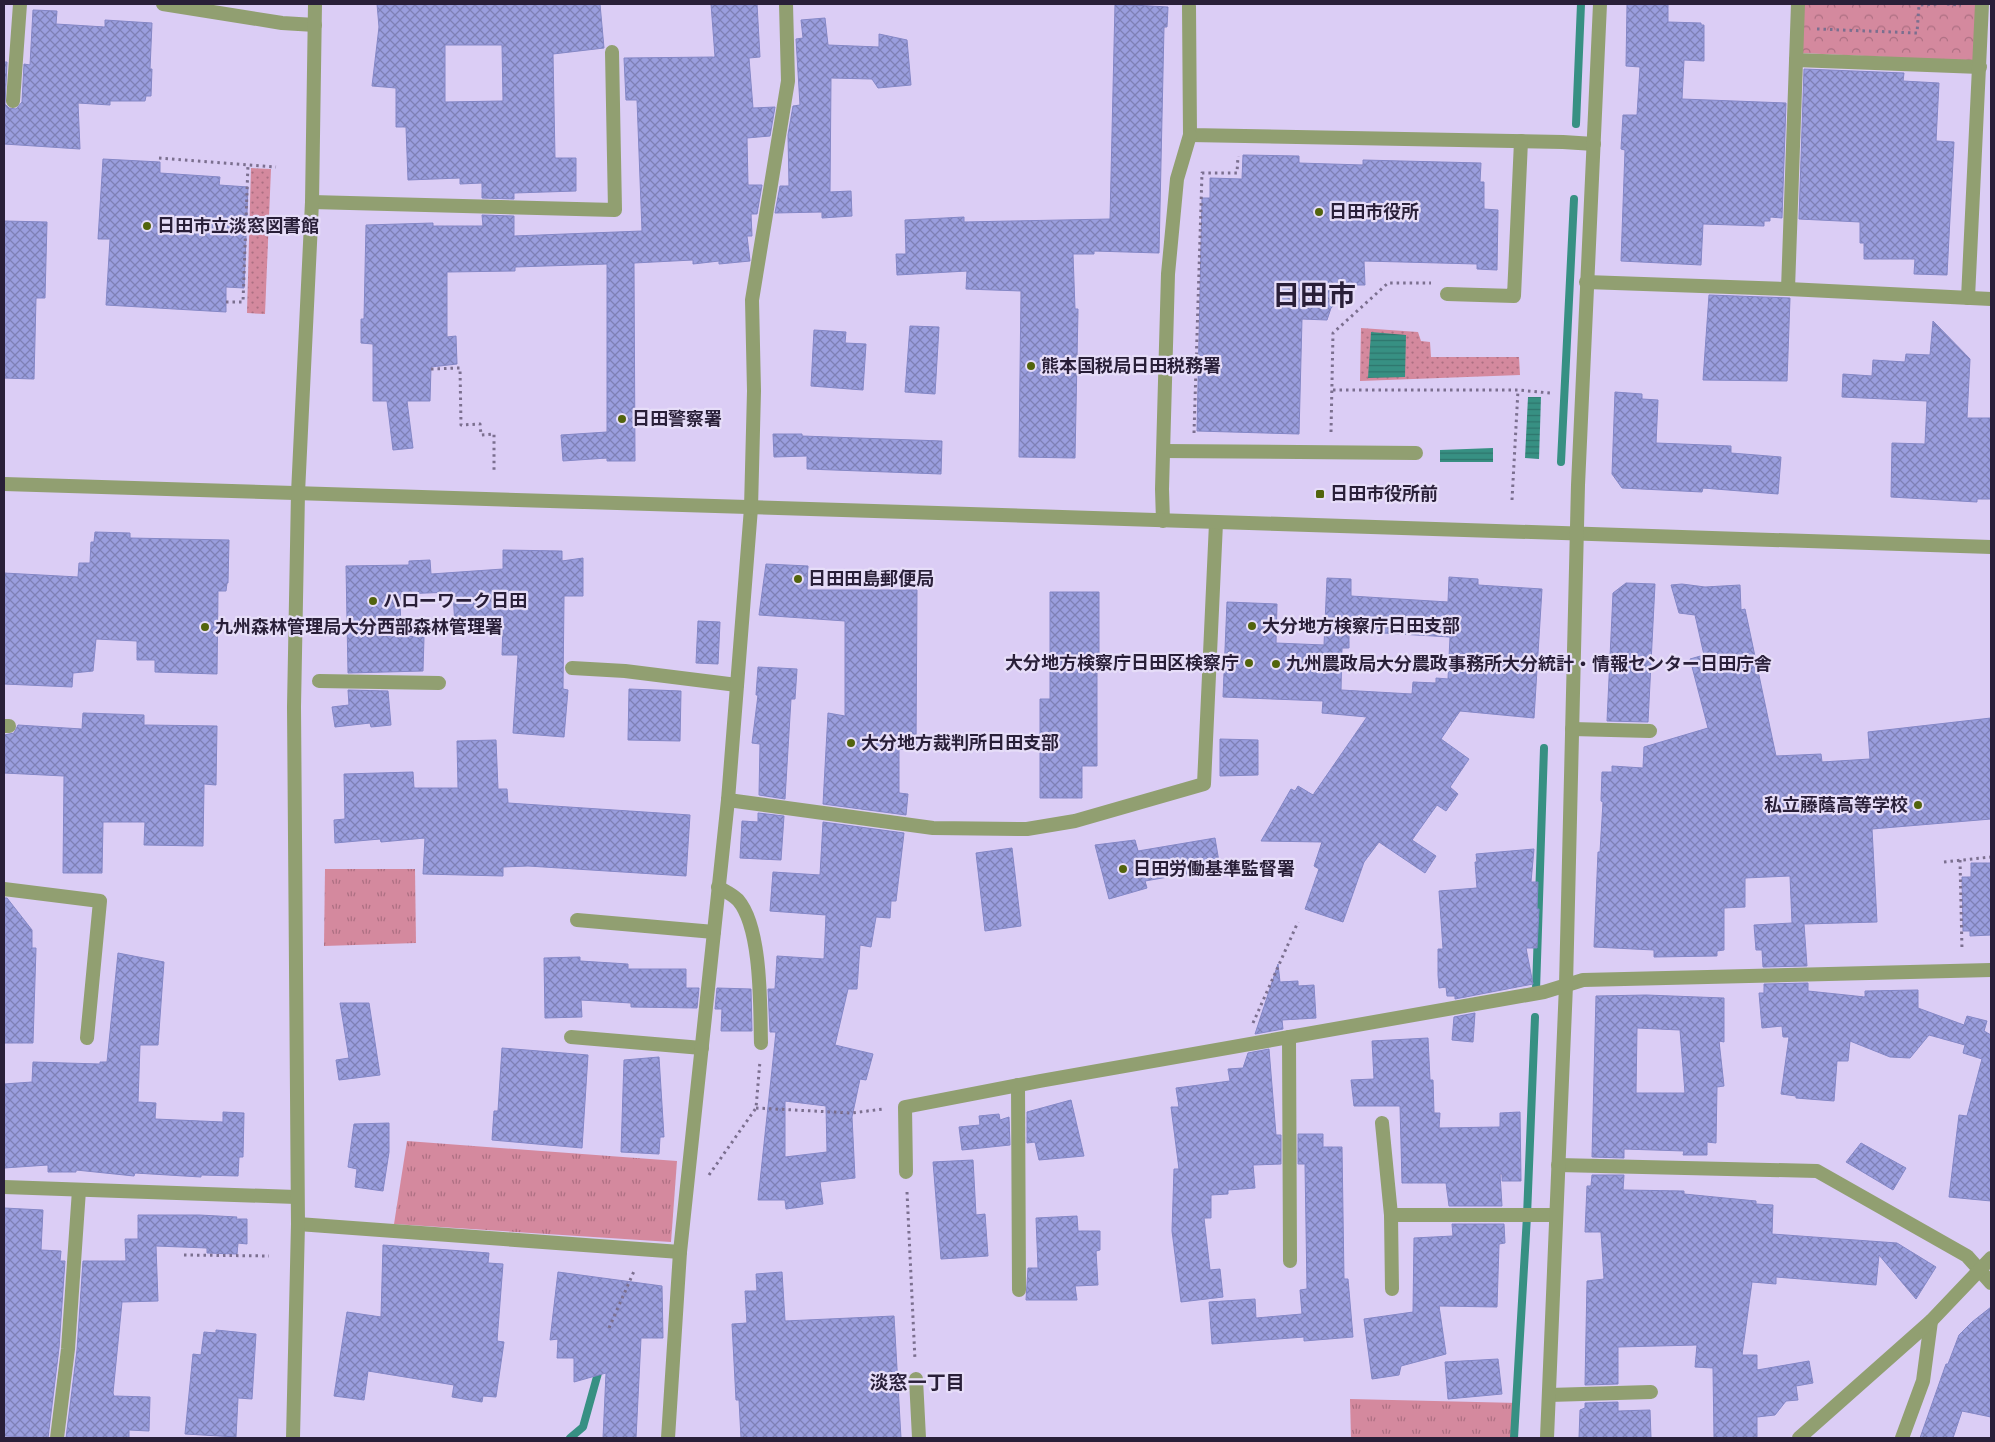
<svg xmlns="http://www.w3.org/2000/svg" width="1995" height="1442" font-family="'DejaVu Sans','Noto Sans JP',sans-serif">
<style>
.grass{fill:url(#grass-tufts)}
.park{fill:url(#park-crowns)}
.garden{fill:url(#garden-dots)}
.water{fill:url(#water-rules)}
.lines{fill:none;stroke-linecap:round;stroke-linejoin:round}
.stream{stroke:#379083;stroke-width:8}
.building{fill:url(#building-cross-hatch);stroke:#8487c6;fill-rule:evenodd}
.path{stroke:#7b6f8f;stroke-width:3;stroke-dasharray:2.5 4;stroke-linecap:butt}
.service{stroke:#919f71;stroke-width:14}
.minor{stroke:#919f71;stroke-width:14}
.tertiary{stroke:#919f71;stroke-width:14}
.poi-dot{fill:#52640c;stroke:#e6ddf8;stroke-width:2}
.labels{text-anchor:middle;stroke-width:4.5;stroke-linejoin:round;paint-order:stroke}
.poi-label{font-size:18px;font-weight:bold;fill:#291f38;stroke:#e6ddf8;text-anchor:start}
.neighbourhood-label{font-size:19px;font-weight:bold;fill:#291f38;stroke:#e6ddf8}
.town-label{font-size:28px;font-weight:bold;fill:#291f38;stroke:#e6ddf8}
</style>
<defs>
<pattern id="grass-tufts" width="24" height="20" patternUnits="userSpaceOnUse" patternTransform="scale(1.25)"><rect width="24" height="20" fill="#d4899e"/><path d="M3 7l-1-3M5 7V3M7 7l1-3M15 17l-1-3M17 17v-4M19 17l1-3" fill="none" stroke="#ac6f82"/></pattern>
<pattern id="park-crowns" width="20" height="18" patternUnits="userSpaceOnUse" patternTransform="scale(1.25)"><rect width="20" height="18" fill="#d4899e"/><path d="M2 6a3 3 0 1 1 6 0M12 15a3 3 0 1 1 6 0" fill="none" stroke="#ac6f82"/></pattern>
<pattern id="garden-dots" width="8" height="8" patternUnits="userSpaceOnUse" patternTransform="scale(1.25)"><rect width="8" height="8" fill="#d4899e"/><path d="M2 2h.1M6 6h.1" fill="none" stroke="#ac6f82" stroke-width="1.8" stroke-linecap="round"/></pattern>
<pattern id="water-rules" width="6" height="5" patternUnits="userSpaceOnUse" patternTransform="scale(1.25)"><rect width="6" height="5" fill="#379083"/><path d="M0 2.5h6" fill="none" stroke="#2e756c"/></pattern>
<pattern id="building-cross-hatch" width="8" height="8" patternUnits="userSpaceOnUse" patternTransform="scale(1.25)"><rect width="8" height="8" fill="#9a9ede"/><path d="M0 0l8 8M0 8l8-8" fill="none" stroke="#7e80b5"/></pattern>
</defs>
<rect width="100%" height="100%" fill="#dbcdf5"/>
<!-- grass -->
<g class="grass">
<path d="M325 869H415L416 943 324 946Z"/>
<path d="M407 1141 677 1161 671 1242 394 1224Z"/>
<path d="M1350 1399 1519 1403 1516 1438H1351Z"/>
</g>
<!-- park -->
<path class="park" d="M1801 4H1977L1975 61 1800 53Z"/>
<!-- garden -->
<g class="garden">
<path d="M251 168 271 169 265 314 247 313Z"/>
<path d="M1361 328 1418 332 1421 341 1430 342 1431 357H1519L1520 375 1360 381Z"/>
</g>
<!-- water -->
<g class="water">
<path d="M1371 332 1406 335 1405 377 1368 378Z"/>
<path d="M1528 397H1541L1539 459 1525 458Z"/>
<path d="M1493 448V462H1440V450Z"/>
</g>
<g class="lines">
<!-- stream -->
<g class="stream">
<path d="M1576 124 1581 4"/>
<path d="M1561 462 1574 199"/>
<path d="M1536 990 1544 748"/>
<path d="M570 1438 583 1427 600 1366"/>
<path d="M1514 1438 1527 1216 1535 1017"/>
</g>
</g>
<!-- building -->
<g class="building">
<path d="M377 4H600L604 48 553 54 555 158H576V191L514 193V199L482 198V183L460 184V178L408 180 406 127H396V88L372 86 379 27ZM445 45H502L503 101 445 102Z"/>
<path d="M711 4H757L760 57 749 58 753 108 775 107 770 136 747 138 748 185H762L757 214H751L752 236H747L750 261 719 264V261L693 264V260L634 263 635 461H607V458L563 461 561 435 607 432V264L515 267V271L447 272V337L456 336 457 364 431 367 430 401H407L413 448 393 450 387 401H373V344L361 343V319H364L366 225 433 223V226H483L482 215 514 216V236L642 231 637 100H626L624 58 715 57Z"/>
<path d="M1115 4 1168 7 1167 27H1164L1159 253 1094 251V254H1073L1075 309H1078L1075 458 1019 457 1021 291 966 289 967 271 897 275 896 254H906L905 220 964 217V222L1110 219Z"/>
<path d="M1627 4H1668V22L1701 23V25H1704V61L1684 60 1682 99 1786 103 1782 218 1770 217V221H1764V226L1703 224 1701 265 1621 261 1625 150 1621 149 1623 115H1637L1640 67 1626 66Z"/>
<path d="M33 10 57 11 56 24 105 27V20L152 23 150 69H152L151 96H146L145 101H110V105L78 103 80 149 4 144V62H7L5 104 9 108 16 109 22 102 24 64 30 65Z"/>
<path d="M825 18 828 45 879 47V34L907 40 911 85 878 88 872 79 831 78 830 192 851 191 852 216 822 218V212L775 213 780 186H789L788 135 793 106 800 105 796 39 803 38 801 20Z"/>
<path d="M1804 69 1904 73 1903 81 1939 83 1936 141 1954 142 1947 275 1914 274 1915 259H1864V243H1860V222L1799 219Z"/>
<path d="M1243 155 1299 156V163L1363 165V160L1481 163 1480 182H1484V209L1498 210 1497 270 1477 269V264L1364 261 1365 285H1356L1331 308 1327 320 1302 319 1299 434 1197 431 1202 198H1210V178L1242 179Z"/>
<path d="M103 159 160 162V173L220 177 219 185 248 187 244 288 226 287V312L106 305 110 239H98Z"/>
<path d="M4 221 47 222 45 298H36L34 379 4 378Z"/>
<path d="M1709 295 1790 298 1787 381 1703 380Z"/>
<path d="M1933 321 1970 359 1967 418H1991V499H1977V502L1891 497 1892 443 1925 444 1927 401 1842 397 1843 374 1872 376 1873 360 1905 362 1906 354 1930 355Z"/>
<path d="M910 326 939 327 935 394 905 392Z"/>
<path d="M814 330 846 332 845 343 866 344 863 390 811 386Z"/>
<path d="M1615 392 1642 394V399L1658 400 1656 443 1731 446V453L1781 457 1778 494 1703 488 1702 492 1622 488 1612 474Z"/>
<path d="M773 434H802V436L942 441 941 474 807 469V456L774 457Z"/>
<path d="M95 532 130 533V538L229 540 228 583H227L226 591H218L217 674 155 672V660H137V641L96 639 93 671 73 673 72 687 4 684V573L78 577 79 563H90L91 542H94Z"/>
<path d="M503 550 562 551V561L583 558V596H564L563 689 568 690 564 737 513 733 518 655H502L503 623 455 627 453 592 400 594 401 636 424 637 423 671 348 673 346 566 409 565V561L430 560 431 574 503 569Z"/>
<path d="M766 564 808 566 807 590H917L916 749H899V793L908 794 906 815 823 804 828 713 845 716V621L759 615Z"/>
<path d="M1449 577 1478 579V585L1542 589 1534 718 1460 711 1441 739 1469 759 1450 787 1458 794 1446 811 1437 805 1412 840 1436 856 1425 873 1379 842 1364 862 1343 922 1305 909 1319 869 1314 866 1322 842 1261 841 1291 789 1295 791 1298 786 1313 795 1367 717 1322 713 1323 701 1223 697 1227 602 1277 604 1276 643 1324 645 1327 578 1351 579V596L1448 602ZM1349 631 1450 637 1448 679 1436 678V683L1413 682 1412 694 1341 690 1342 648H1349Z"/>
<path d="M1626 583 1655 584 1648 722 1607 721 1613 593Z"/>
<path d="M1682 584 1705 587 1740 585 1741 610 1745 609 1776 756 1821 754 1822 762 1870 759 1868 732 1991 718V819L1872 829 1877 922 1804 924 1807 966 1763 967 1762 950H1756L1754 925 1792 923 1790 876 1745 878V907L1724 908V950L1717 951V956L1654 957V950L1594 947 1598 852H1600L1603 802 1601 801 1602 772H1612V766L1643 768 1644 747 1708 728 1690 659 1704 655 1695 615 1679 613 1671 585Z"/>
<path d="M1050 592H1099V669H1097V766H1082V798H1040V699H1050Z"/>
<path d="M698 621 720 622 718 664 696 663Z"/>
<path d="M758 667 797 669 795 699H791L785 799 759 795 760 744 752 743 758 695H756Z"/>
<path d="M629 689 681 691 680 741 628 740Z"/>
<path d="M348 690 388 691 391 725 371 727 370 723 335 727 332 707 349 705Z"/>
<path d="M83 713 144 715V725L217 726 216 785 204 784 203 846 144 845 145 822H103L102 873H63L64 776 4 773V735L14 733 18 725 82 729Z"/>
<path d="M1220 739 1258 740V775L1220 776Z"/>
<path d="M496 740 498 789H507L508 803 690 815 686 876 528 866 503 867V876L423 874 425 838 381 842 380 839 335 843 334 820 345 819 344 774 413 772 414 788H458L457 741Z"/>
<path d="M758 813 784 816 781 860 740 858 742 821 758 822Z"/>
<path d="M823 822 904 833 896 901H891L890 918 876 917 871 947 860 945 857 989H848L835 1045 873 1054 866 1080 860 1079 852 1117 855 1178 820 1182 823 1204 786 1209 785 1200H758L776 1032H770L768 989H775L777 956 824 959 826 915 770 911 773 872 820 875ZM785 1101 826 1106 827 1152 785 1157Z"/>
<path d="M1215 838 1220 868 1145 881 1147 888 1109 899 1095 845 1135 840 1138 851Z"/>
<path d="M1012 848 1021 926 985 931 976 853Z"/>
<path d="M1534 849 1531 882H1538L1537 909H1539L1537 948H1526L1533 984 1455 999V996H1447L1446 987 1439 988 1438 975V949H1443L1439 891 1477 888 1475 862H1477L1476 854Z"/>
<path d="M1971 863H1991V935L1970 936V931H1963L1962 877H1971Z"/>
<path d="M4 898H7L32 930V948H36L33 1043H4Z"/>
<path d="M118 953 164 962 158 1045H140L138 1102 156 1103 155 1119 223 1122V1112L244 1113 243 1157H239L238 1176 201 1175V1177L135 1173 134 1176 76 1170V1172H48V1165L4 1168V1084L32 1082 33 1062 100 1064V1062H107Z"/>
<path d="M580 957V961L628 964V969H686V988H699L697 1008 631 1007V1003L581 1000 582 1017 545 1018 544 958Z"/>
<path d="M1278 964 1280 982 1298 981V986L1314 985 1316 1018 1282 1020 1283 1029 1255 1034Z"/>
<path d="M1808 983V991L1865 997V991L1918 990V1008L1964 1025 1967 1016 1987 1021 1984 1031 1991 1035V1201L1949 1197 1959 1115 1967 1116 1982 1059 1963 1053 1965 1045 1929 1035 1910 1058 1890 1057 1850 1041 1848 1061H1837L1834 1101 1796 1098V1096L1781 1094 1789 1037H1783L1782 1026 1762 1028 1759 993H1764V984Z"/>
<path d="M717 988 751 989 752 1031H721L722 1009H715Z"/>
<path d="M1646 995 1724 998V1042L1719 1041 1724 1086 1717 1087 1716 1143 1707 1142V1155H1683L1684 1151 1624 1149V1158L1592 1157 1596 996ZM1637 1028 1680 1030 1685 1093H1636Z"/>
<path d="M340 1003H369L380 1075 339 1080 336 1060 349 1058Z"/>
<path d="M1475 1013 1473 1042 1452 1040 1454 1017Z"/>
<path d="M1428 1038 1430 1080H1433L1434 1113H1440L1439 1128 1500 1127V1113L1520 1112 1521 1181H1502V1174H1500L1502 1206H1449L1446 1183H1402L1400 1106H1354L1351 1080 1374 1079 1372 1041Z"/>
<path d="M502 1048 588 1055 582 1148 492 1140 494 1111H498Z"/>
<path d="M1269 1049 1276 1135H1281V1164L1253 1165 1255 1188 1228 1190V1194L1211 1195V1218H1204L1210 1270 1220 1269 1223 1297 1181 1302 1172 1231 1174 1169H1179L1171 1107H1179L1176 1088 1230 1081 1228 1069 1243 1068 1248 1053Z"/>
<path d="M659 1057 664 1137H660L659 1154 621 1152 624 1060Z"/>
<path d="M1071 1100 1084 1156 1039 1160 1035 1142 1027 1143V1112Z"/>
<path d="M999 1114 1000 1120 1009 1117 1010 1145 962 1150 959 1127 980 1125 979 1116Z"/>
<path d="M389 1123V1152L383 1191 355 1187 357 1169 348 1167 354 1124Z"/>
<path d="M1298 1134H1323V1147H1342L1344 1279H1348L1353 1337 1304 1341V1337L1212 1344 1209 1302 1255 1299 1256 1318 1302 1314 1300 1290 1307 1289 1305 1164H1298Z"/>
<path d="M1861 1143 1906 1168 1893 1190 1846 1162Z"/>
<path d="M973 1160 976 1215 985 1214 988 1256 941 1259 933 1162Z"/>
<path d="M1592 1175H1624L1623 1190 1684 1191V1194L1756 1201V1204L1773 1205 1772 1234 1897 1243 1936 1267 1916 1299 1879 1255 1876 1285 1776 1277V1284L1752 1282 1742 1355H1757V1370L1809 1361 1813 1383 1796 1386 1798 1400 1786 1401 1775 1415 1757 1417V1438H1714L1713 1368 1695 1367 1697 1345 1618 1347V1384L1585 1385 1587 1281 1604 1279 1601 1232H1585L1587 1186H1591Z"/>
<path d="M4 1208 43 1210 41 1250 61 1251 60 1261H65L59 1348 48 1438 4 1436Z"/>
<path d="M138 1215H199L237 1217 236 1219H247V1244L238 1243 237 1254 207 1253V1248L156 1246 158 1301 122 1302 113 1393 114 1396 150 1397 149 1431 129 1430V1438H66L77 1350 83 1261H126L125 1239H138Z"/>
<path d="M1077 1216 1078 1231H1100V1250L1096 1251 1098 1285 1075 1286 1077 1300H1026L1028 1268H1038L1036 1218Z"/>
<path d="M1452 1224H1504L1505 1243 1499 1244 1497 1307 1439 1306 1446 1354 1401 1366 1399 1375 1372 1379 1364 1319 1413 1312 1414 1238 1453 1236Z"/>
<path d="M383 1245 489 1253 488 1263 503 1264 497 1341 504 1342 496 1397 483 1396 482 1402 452 1397 454 1385 368 1371 364 1400 334 1396 347 1312 381 1317Z"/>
<path d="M558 1272 662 1286 663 1338H641L636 1438H603L606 1373 574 1382V1358H557L558 1339 550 1340Z"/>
<path d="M782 1272 785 1321 894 1316 901 1438H741L739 1400H736L732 1324 747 1323 745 1291H757L756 1274Z"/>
<path d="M1991 1307V1417L1962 1411 1953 1438H1920L1946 1364H1948L1959 1335 1972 1322Z"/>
<path d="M216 1330 256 1334 252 1399 238 1398 236 1437 185 1434 193 1354 201 1355 204 1332 216 1333Z"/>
<path d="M1498 1359 1502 1394 1448 1399 1445 1362Z"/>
<path d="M1618 1402V1411L1650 1410 1651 1438H1579L1580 1410 1585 1408V1403Z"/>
</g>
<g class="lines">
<!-- path -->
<g class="path">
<path d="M1947 4 1961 5"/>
<path d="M1817 29 1917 33 1919 5 1940 4"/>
<path d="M159 158 276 167"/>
<path d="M226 302H243L248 164"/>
<path d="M431 369 460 368 461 425 480 424 481 435 494 434V471"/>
<path d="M1333 390H1518L1550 393"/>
<path d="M1331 432 1333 333 1388 283H1431"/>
<path d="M1194 433 1202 173H1237L1238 156"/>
<path d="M1512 500 1518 390"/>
<path d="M1960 860 1962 950"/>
<path d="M1944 862 1991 857"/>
<path d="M1253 1023 1298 922"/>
<path d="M756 1108 851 1113 884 1109"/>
<path d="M709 1175 756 1108 760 1061"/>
<path d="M907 1192 915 1360"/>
<path d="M184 1255 269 1256"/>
<path d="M609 1328 635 1269"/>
</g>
<!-- service -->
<g class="service">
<path d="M1189 6 1190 135 1563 142 1594 144"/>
<path d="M1447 294 1514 296 1521 141"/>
<path d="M1164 451 1416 453"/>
<path d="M1163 521 1162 489 1168 274 1177 179 1190 135"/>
<path d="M572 668 625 671 737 685"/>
<path d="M319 681 439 683"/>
<path d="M1572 729 1650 731"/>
<path d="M577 920 714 932"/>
<path d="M1289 1037 1290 1261"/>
<path d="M1382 1123 1391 1215 1392 1289"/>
<path d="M1391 1215H1556"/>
<path d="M916 1379 919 1438"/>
</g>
<!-- minor -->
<g class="minor">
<path d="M163 4 282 23 315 25"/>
<path d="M1796 60 1980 67"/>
<path d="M13 101 20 4"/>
<path d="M312 202 615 210 612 52"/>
<path d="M1788 289 1798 4"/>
<path d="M1968 298 1982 4"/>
<path d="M4 726H9"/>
<path d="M728 800 933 828 1027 829 1075 821 1204 784 1216 523"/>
<path d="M718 887C725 891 732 894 738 900 762 928 760 1007 761 1043"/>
<path d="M4 889 100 901 87 1038"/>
<path d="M571 1037 702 1048"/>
<path d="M1018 1085 1019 1290"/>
<path d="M1558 1165 1817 1171 1967 1256 1991 1283"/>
<path d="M906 1172 905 1107 1040 1081 1544 992 1583 980 1991 970"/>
<path d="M4 1187 296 1197"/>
<path d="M298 1224 680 1252"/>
<path d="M1549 1395 1651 1392"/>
<path d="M57 1438 68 1349 79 1190"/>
<path d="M293 1438 298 1224 294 707 298 493 312 202 315 4"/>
<path d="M668 1438 680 1252 728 800 751 508 754 391 752 300 788 81 786 4"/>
<path d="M1902 1438 1923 1381 1931 1321"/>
</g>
<!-- tertiary -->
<g class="tertiary">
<path d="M1586 282 1788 289 1991 299"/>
<path d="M4 484C666 501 1329 528 1991 547"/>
<path d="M1547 1438 1566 985 1578 485 1600 4"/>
<path d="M1799 1438 1931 1321 1991 1258"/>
</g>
</g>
<!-- markers -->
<g class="poi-dot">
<circle cx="1319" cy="212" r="5"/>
<circle cx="147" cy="226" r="5"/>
<circle cx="1031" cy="366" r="5"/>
<circle cx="622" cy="419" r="5"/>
<rect x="1315" y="489" width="10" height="10" rx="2.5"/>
<circle cx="798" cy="579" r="5"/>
<circle cx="373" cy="601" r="5"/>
<circle cx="1252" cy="626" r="5"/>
<circle cx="205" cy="627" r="5"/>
<circle cx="1249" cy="663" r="5"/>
<circle cx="1276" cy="664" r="5"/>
<circle cx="851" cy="743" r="5"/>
<circle cx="1918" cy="805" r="5"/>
<circle cx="1123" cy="869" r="5"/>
</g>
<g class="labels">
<!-- poi labels -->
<g class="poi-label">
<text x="1329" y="218">日田市役所</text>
<text x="157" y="232">日田市立淡窓図書館</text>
<text x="1041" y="372">熊本国税局日田税務署</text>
<text x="632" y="425">日田警察署</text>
<text x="1330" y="500">日田市役所前</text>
<text x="808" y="585">日田田島郵便局</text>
<text x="383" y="607">ハローワーク日田</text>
<text x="1262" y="632">大分地方検察庁日田支部</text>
<text x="215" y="633">九州森林管理局大分西部森林管理署</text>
<text x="1239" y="669" text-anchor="end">大分地方検察庁日田区検察庁</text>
<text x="1286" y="670">九州農政局大分農政事務所大分統計・情報センター日田庁舎</text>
<text x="861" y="749">大分地方裁判所日田支部</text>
<text x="1908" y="811" text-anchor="end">私立藤蔭高等学校</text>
<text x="1133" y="875">日田労働基準監督署</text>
</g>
<!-- neighbourhood labels -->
<g class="neighbourhood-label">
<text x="917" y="1389">淡窓一丁目</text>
</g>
<!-- town labels -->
<g class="town-label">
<text x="1314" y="305">日田市</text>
</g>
</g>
<!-- border -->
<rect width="1995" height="1442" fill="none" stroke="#291f38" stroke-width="10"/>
</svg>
